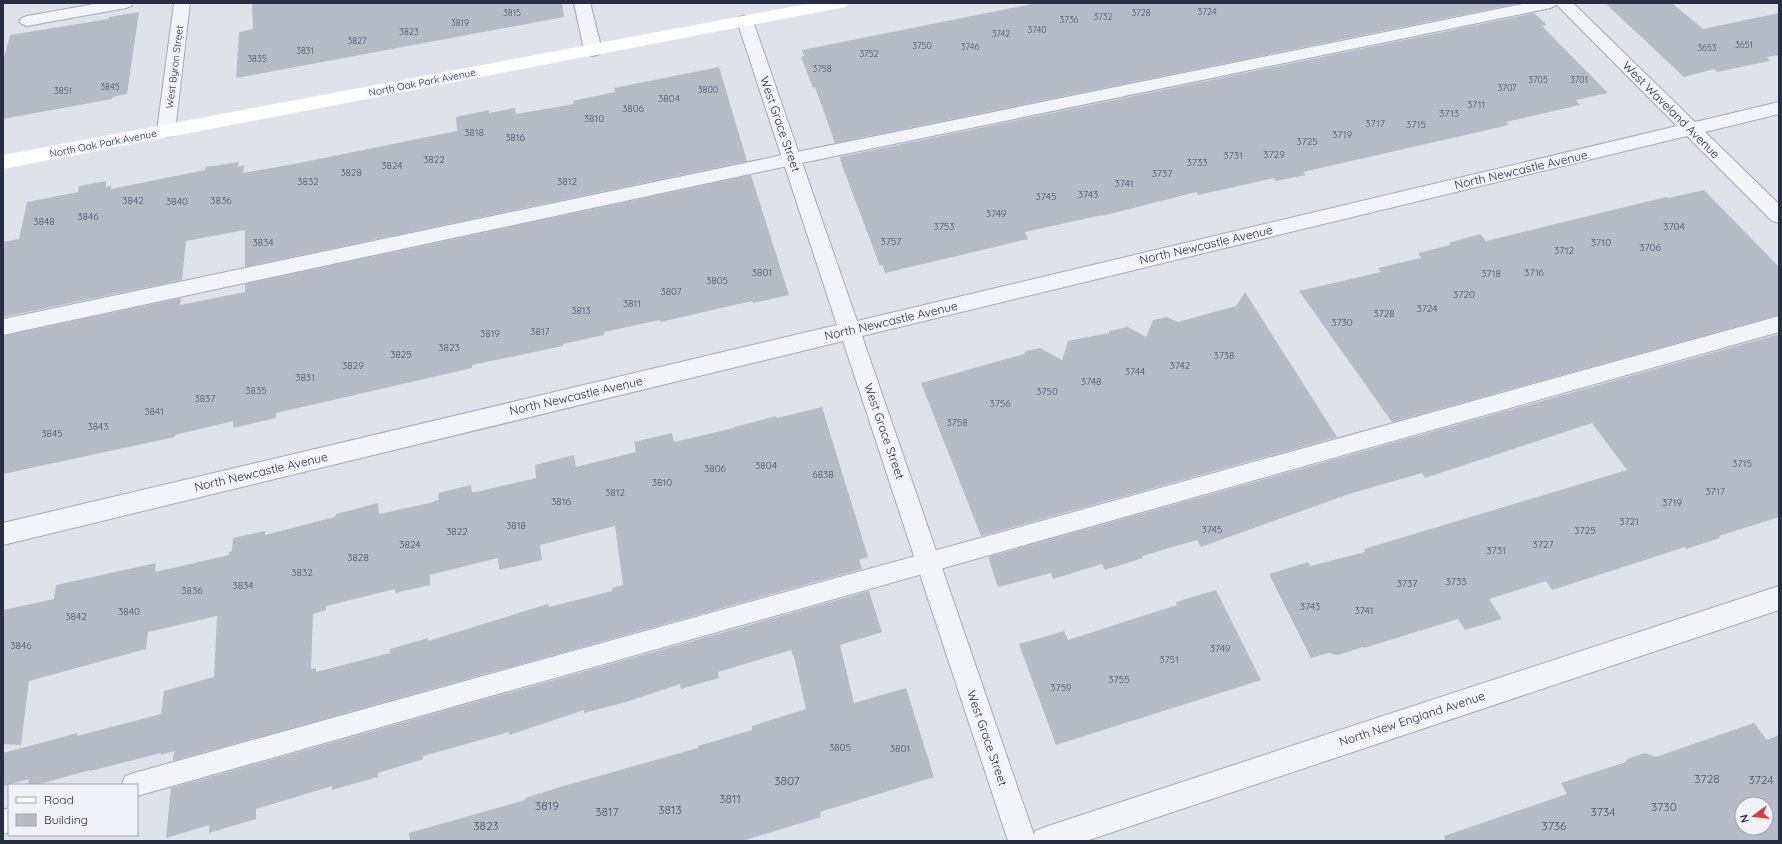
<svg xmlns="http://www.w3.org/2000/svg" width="1782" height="844" font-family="Quicksand,sans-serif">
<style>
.building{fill:#b7bbc8;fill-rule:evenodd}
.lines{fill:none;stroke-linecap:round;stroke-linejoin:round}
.lane-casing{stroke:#a5a8b5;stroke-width:2}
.street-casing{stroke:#a5a8b5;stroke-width:2}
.lane{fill:#f3f4f8;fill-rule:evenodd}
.street{fill:#f3f4f8;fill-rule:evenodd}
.secondary{fill:#fff;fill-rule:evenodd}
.labels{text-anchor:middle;stroke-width:3.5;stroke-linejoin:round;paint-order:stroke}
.far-number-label{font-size:9px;fill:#4b5064}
.far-street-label{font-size:10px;fill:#272d43;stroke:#f0f2f7}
.number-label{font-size:10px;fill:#4b5064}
.street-label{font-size:12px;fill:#272d43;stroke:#f0f2f7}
.near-number-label{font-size:12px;fill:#4b5064}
</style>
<rect width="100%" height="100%" fill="#e0e2ea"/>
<!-- building -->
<g class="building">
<path d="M252 3H562L564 17 236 78 239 32 253 29Z"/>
<path d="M1037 3H1520L835 143 815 87 813 88 801 57 804 56 802 50Z"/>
<path d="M1605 3H1672L1703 29 1779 13V55L1766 57 1770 61 1717 72 1714 69 1684 77Z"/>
<path d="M139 12 127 94 112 97V99L3 119V60L10 35 108 19 109 17Z"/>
<path d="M1534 13 1547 25 1542 26 1608 93 1576 100 1580 105 1506 122 1509 125 1303 172 1306 175 1276 181 1274 178 1198 195 1196 192 1102 216V215L1025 232 1028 239 885 273 882 264 880 266 840 160H841L840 157Z"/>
<path d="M719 67 747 161 245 267V230L186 241 182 280 3 317V242L19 239 27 202 78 192 79 186 106 181V187L111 186V189L205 170 206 167 239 162 238 167 244 165 243 173 299 163 457 131 456 117 489 110V113L515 108 516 114 574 104 573 101 615 92 614 88Z"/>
<path d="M751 175 789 295 753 303 752 301 660 322V320L604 332V335L563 344V346L472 365V368L276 413V418L233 428V421L175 435V437L3 474V336L181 298 180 305 245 292V284Z"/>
<path d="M1704 190 1779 267V315L1392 422 1299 291 1381 272 1378 268 1421 258 1418 253 1450 245 1449 243 1480 234 1486 241 1666 197 1668 198Z"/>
<path d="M1245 292 1337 437 981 536 921 383 1024 354 1026 351 1040 348 1062 360 1068 341 1109 333V331L1128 327 1146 337 1153 320 1167 317 1178 322 1236 306Z"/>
<path d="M1779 334V517L1719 536 1720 538 1686 549 1685 547 1552 590 1546 581 1489 599 1502 619 1465 630 1458 619 1364 648 1363 647 1338 655 1328 653 1311 658 1269 574 1308 562 1310 566 1365 552 1364 549 1627 470 1592 423 1425 478 1422 473 1352 493 1201 547 1197 540 1142 556 1143 558 1105 570 1102 564 1053 579 1051 573 998 587 988 557Z"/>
<path d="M822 407 868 557 859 560 862 569 173 761 174 751 161 755V753L90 771V770L36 785H28L29 779 3 786V753L78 733 77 736 161 714 164 691 214 677 217 616 148 632 146 649 29 681 21 745 3 744V610L54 599 56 585 156 563 155 572 229 555V552L232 551 233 538 265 531V535L335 517 336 514 378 503 379 514 434 502V501L439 500 438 493 471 485 472 492H476L536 478 535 465 574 455 576 467 636 452 634 442 672 433 674 442 734 428V427L776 416 777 418ZM615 526 623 585 612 588V591L549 607 548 604 428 641V638L390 649V653L316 672V668L311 669 313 614 326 610V606L395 589V593L430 585V575L498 558 499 570 542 560 540 545Z"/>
<path d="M1216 590 1261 680 1056 745 1019 644 1064 631 1068 640 1177 605 1176 602Z"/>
<path d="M869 591 882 632 840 645 854 703 906 688 934 777 820 812 821 817 742 841H410L409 833 525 800V798L560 787 698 748V746L752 730V726L806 709 794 656H793L791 650 718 672 719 678 681 689 680 684 626 702 584 713V710L509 735V732L423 756V759L378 773V777L332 790V786L256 809V819L209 833V825L166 838 171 788Z"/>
<path d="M1754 723 1767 740 1779 735V841H1445L1444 836 1567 794 1561 783 1626 762 1627 759 1645 753 1656 757ZM1742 804H1766V828H1742Z"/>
</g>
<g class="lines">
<defs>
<g id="lane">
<path d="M100 3H133L131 6 126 8 27 26 22 24 19 21 22 18 27 16Z"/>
<path d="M1527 3H1557L1555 6 1550 8 792 165 3 335V319L792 153Z"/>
<path d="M1779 316V332L137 796V785H122L125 776 134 773Z"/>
<path d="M9 808V832L3 834V810Z"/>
</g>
<g id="street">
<path d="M174 3H190L175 131 172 136 166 137 160 136 157 131Z"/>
<path d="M574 3H590L602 50 599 54 593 56 587 54 584 50Z"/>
<path d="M1555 3H1573L1695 122 1779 102V114L1705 132 1779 204V223L1772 221 1687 136 862 336 1034 835 1035 831 1045 827 1779 586V610L1086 841H1008L843 341 3 545V523L837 325 737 21 739 17 745 16 751 17 753 21 857 321 1677 126Z"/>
</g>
</defs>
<!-- lane casing -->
<use href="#lane" class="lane-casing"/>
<!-- street casing -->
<use href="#street" class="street-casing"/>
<!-- lane -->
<use href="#lane" class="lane"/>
<!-- street -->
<use href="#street" class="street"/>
<!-- secondary -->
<path class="secondary" d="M812 3H848L846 7 840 8 3 169V155Z"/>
</g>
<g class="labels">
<!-- far-number labels -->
<g class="far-number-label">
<text x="1207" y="15">3724</text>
<text x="512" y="16">3815</text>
<text x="1141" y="16">3728</text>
<text x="1103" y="20">3732</text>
<text x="1069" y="23">3736</text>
<text x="460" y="26">3819</text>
<text x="1037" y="33">3740</text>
<text x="409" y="35">3823</text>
<text x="1001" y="37">3742</text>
<text x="357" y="44">3827</text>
<text x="1744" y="48">3651</text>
<text x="922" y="49">3750</text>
<text x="970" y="50">3746</text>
<text x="1707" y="51">3653</text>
<text x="305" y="54">3831</text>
<text x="869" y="57">3752</text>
<text x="257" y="62">3835</text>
<text x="822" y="72">3758</text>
<text x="1538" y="83">3705</text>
<text x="1579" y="83">3701</text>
<text x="110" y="90">3845</text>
<text x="1507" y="91">3707</text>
<text x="708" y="93">3800</text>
<text x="63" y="94">3851</text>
</g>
<!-- far-street labels -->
<g class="far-street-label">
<text transform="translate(174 67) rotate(-83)" y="4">West Byron Street</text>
<text transform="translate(422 82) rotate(-11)" y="4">North Oak Park Avenue</text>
<text transform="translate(103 143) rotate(-11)" y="4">North Oak Park Avenue</text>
</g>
<!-- number labels -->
<g class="number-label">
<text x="669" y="102">3804</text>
<text x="1476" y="108">3711</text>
<text x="633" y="112">3806</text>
<text x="1449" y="117">3713</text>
<text x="594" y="122">3810</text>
<text x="1375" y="127">3717</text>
<text x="1416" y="128">3715</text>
<text x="474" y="136">3818</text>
<text x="1342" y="138">3719</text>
<text x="515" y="141">3816</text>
<text x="1307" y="145">3725</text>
<text x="1274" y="158">3729</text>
<text x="1233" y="159">3731</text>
<text x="434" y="163">3822</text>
<text x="1197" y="166">3733</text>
<text x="392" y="169">3824</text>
<text x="351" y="176">3828</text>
<text x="1162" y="177">3737</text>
<text x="308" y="185">3832</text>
<text x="567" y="185">3812</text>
<text x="1124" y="187">3741</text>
<text x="1088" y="198">3743</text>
<text x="1046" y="200">3745</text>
<text x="133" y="204">3842</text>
<text x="221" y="204">3836</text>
<text x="177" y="205">3840</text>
<text x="996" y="217">3749</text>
<text x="88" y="220">3846</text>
<text x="44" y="225">3848</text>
<text x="944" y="230">3753</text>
<text x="1674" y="230">3704</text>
<text x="891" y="245">3757</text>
<text x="263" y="246">3834</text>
<text x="1601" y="246">3710</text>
<text x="1650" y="251">3706</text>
<text x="1564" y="254">3712</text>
<text x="762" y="276">3801</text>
<text x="1534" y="276">3716</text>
<text x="1491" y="277">3718</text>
<text x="717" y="284">3805</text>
<text x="671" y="295">3807</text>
<text x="1464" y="298">3720</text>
<text x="632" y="307">3811</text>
<text x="1427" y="312">3724</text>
<text x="581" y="314">3813</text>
<text x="1384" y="317">3728</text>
<text x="1342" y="326">3730</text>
<text x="540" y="335">3817</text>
<text x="490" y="337">3819</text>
<text x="449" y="351">3823</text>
<text x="401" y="358">3825</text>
<text x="1224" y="359">3738</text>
<text x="353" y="369">3829</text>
<text x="1180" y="369">3742</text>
<text x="1135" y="375">3744</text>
<text x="305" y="381">3831</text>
<text x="1091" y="385">3748</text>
<text x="256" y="394">3835</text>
<text x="1047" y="395">3750</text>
<text x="205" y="402">3837</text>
<text x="1000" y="407">3756</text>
<text x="154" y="415">3841</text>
<text x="957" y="426">3758</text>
<text x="98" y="430">3843</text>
<text x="52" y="437">3845</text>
<text x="1742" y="467">3715</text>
<text x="766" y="469">3804</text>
<text x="715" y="472">3806</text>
<text x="823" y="478">6838</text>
<text x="662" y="486">3810</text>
<text x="1715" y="495">3717</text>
<text x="615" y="496">3812</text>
<text x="561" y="505">3816</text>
<text x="1672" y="506">3719</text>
<text x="1629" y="525">3721</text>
<text x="516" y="529">3818</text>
<text x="1212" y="533">3745</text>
<text x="1585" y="534">3725</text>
<text x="457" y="535">3822</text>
<text x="410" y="548">3824</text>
<text x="1543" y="548">3727</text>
<text x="1496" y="554">3731</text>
<text x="358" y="561">3828</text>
<text x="302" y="576">3832</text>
<text x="1456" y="585">3733</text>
<text x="1407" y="587">3737</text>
<text x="243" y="589">3834</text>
<text x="192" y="594">3836</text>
<text x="1310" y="610">3743</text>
<text x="1364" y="614">3741</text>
<text x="129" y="615">3840</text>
<text x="76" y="620">3842</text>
<text x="21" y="649">3846</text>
<text x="1220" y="652">3749</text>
<text x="1169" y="663">3751</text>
<text x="1119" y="683">3755</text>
<text x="1061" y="691">3759</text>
<text x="840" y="751">3805</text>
<text x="900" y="752">3801</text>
</g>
<!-- street labels -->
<g class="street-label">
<text transform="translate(1671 110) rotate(45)" y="4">West Waveland Avenue</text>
<text transform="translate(780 124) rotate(71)" y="4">West Grace Street</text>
<text transform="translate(1521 170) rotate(-13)" y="4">North Newcastle Avenue</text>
<text transform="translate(1206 245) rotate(-13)" y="4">North Newcastle Avenue</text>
<text transform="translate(891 321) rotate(-13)" y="4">North Newcastle Avenue</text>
<text transform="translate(576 396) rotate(-13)" y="4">North Newcastle Avenue</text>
<text transform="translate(884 431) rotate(71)" y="4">West Grace Street</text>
<text transform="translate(261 472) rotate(-13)" y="4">North Newcastle Avenue</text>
<text transform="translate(1412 719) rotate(-18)" y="4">North New England Avenue</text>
<text transform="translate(987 738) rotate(71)" y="4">West Grace Street</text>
</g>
<!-- near-number labels -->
<g class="near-number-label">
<text x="1707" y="783">3728</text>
<text x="1761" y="784">3724</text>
<text x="787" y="785">3807</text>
<text x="730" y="803">3811</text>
<text x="547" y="810">3819</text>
<text x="1664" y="811">3730</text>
<text x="670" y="814">3813</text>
<text x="607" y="816">3817</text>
<text x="1603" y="816">3734</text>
<text x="486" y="830">3823</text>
<text x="1554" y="830">3736</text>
</g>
</g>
<!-- border -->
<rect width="1782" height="844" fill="none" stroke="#272d43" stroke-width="8"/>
<!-- legend -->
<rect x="8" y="784" width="130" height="52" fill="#f0f2f7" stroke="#a0a3af"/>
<rect x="16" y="797" width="20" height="6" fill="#ffffff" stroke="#a0a3af"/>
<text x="44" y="804" font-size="12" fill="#272d43">Road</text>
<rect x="16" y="814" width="20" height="12" fill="#b7bbc8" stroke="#a0a3af"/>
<text x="44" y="824" font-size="12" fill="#272d43">Building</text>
<!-- north arrow -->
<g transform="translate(1754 816) rotate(255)"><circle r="19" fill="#f0f2f7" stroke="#a0a3af"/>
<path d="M0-3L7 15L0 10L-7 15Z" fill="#d83c3e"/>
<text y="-6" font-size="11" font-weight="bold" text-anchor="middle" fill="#272d43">N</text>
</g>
</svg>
